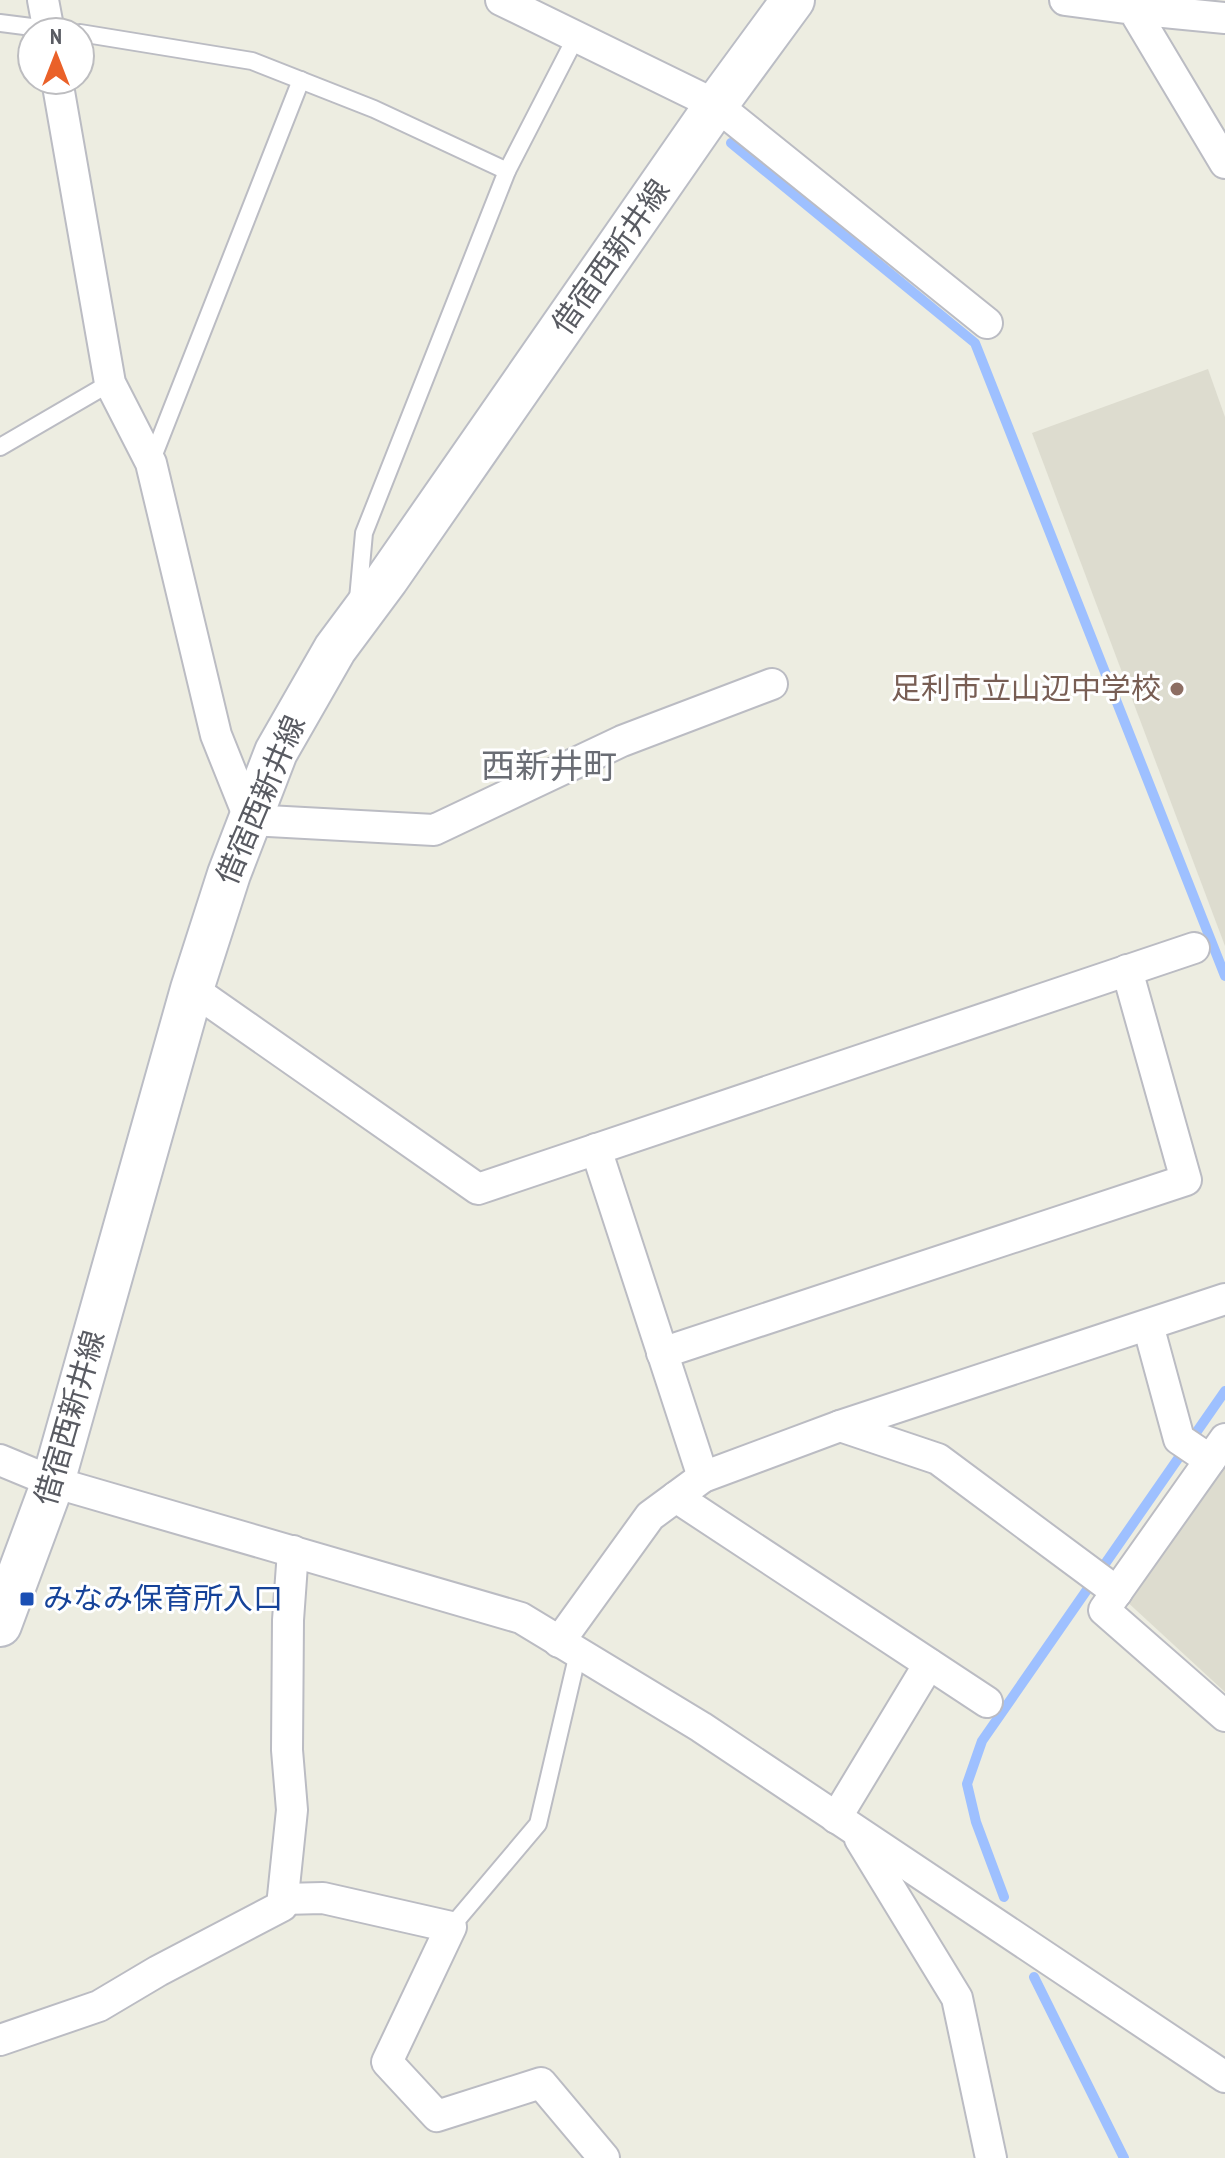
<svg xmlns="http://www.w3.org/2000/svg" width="1225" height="2158" font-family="'PT Sans Narrow','Noto Sans JP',sans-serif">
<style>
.education{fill:#dddccf}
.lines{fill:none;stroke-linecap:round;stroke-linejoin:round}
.stream{stroke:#9ec0ff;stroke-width:10}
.lane-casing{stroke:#bbbcc3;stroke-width:20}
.street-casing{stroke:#bbbcc3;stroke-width:34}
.secondary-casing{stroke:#bbbdc5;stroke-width:46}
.lane{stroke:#fff;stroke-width:16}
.street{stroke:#fff;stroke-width:30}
.secondary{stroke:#fff;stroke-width:42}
.education-dot{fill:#8d6e63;stroke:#fff;stroke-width:3}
.transit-dot{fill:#1a4fb4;stroke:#fff;stroke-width:3}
.labels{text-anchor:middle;stroke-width:6;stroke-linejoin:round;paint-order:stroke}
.street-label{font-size:30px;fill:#595b62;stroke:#fff}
.education-label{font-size:30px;fill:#785e54;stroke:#fff;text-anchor:end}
.transit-label{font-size:30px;fill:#164399;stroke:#fff;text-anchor:start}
.quarter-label{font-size:34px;fill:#6a6d74;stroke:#fff}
</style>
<rect width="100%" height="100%" fill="#edede1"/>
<!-- education -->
<g class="education">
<path d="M1208 369 1225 417V946L1032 433Z"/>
<path d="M1225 1455V1692L1123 1598Z"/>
</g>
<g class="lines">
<!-- stream -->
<g class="stream">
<path d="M731 143 975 343 1225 976"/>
<path d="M1004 1897 976 1822 967 1784 982 1741 1225 1391"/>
<path d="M1034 1977 1124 2158"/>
</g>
<defs>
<g id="lane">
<path d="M0 23 71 32"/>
<path d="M80 33 252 61 374 109 507 171"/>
<path d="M0 447 110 383"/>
<path d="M151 462 301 80"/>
<path d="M358 599 364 533 507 171 576 37"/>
<path d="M451 1927 538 1824 578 1653"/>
</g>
<g id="street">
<path d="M43 0 49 32"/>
<path d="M501 0 716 105 987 323"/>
<path d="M1065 0 1133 9 1225 163"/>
<path d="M1133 9 1225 18"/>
<path d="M57 80 110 383 151 463 216 735 250 820 434 830 622 741 772 684"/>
<path d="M192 989 478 1189 1194 948"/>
<path d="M596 1149 703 1477"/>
<path d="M1148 1325 1179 1439 1210 1460"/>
<path d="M662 1353 1186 1180 1127 970"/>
<path d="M840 1426 938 1459 1117 1592"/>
<path d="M1225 1439 1104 1610 1225 1716"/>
<path d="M0 1460 53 1482 521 1618 701 1727 1225 2077"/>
<path d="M676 1497 987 1702"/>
<path d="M559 1642 650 1516 703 1477 840 1426 1225 1299"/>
<path d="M836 1818 929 1664"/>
<path d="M860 1839 957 1998 991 2158"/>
<path d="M283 1899 323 1898 451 1927 387 2062 437 2116 541 2083 604 2158"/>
<path d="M0 2040 99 2006 158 1971 282 1906 292 1810 287 1750 288 1620 293 1551"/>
</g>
<path id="secondary" d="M0 1625 53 1482 192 989 229 874 276 752 335 649 387 579 716 105 793 0"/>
</defs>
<!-- lane casing -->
<use href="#lane" class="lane-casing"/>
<!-- street casing -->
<use href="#street" class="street-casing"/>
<!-- secondary casing -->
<use href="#secondary" class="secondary-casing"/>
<!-- lane -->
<use href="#lane" class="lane"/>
<!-- street -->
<use href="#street" class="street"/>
<!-- secondary -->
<use href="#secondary" class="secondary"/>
</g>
<!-- markers -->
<circle class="education-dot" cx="1177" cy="689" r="8"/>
<rect class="transit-dot" x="19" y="1591" width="16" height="16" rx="4"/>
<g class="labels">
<!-- street labels -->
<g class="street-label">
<text transform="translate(611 257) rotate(-55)" y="10">借宿西新井線</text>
<text transform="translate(261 800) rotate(-67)" y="10">借宿西新井線</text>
<text transform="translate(70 1418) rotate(-74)" y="10">借宿西新井線</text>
</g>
<!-- education labels -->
<g class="education-label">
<text x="1161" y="699">足利市立山辺中学校</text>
</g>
<!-- transit labels -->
<g class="transit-label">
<text x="43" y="1609">みなみ保育所入口</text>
</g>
<!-- quarter labels -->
<g class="quarter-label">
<text x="549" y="778">西新井町</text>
</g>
</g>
<!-- north arrow -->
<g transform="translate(56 56)"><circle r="38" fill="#ffffff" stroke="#bdbdc0" stroke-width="2"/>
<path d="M0-6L14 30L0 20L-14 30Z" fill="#ea6129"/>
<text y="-12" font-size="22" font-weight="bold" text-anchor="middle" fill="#595b62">N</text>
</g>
</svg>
